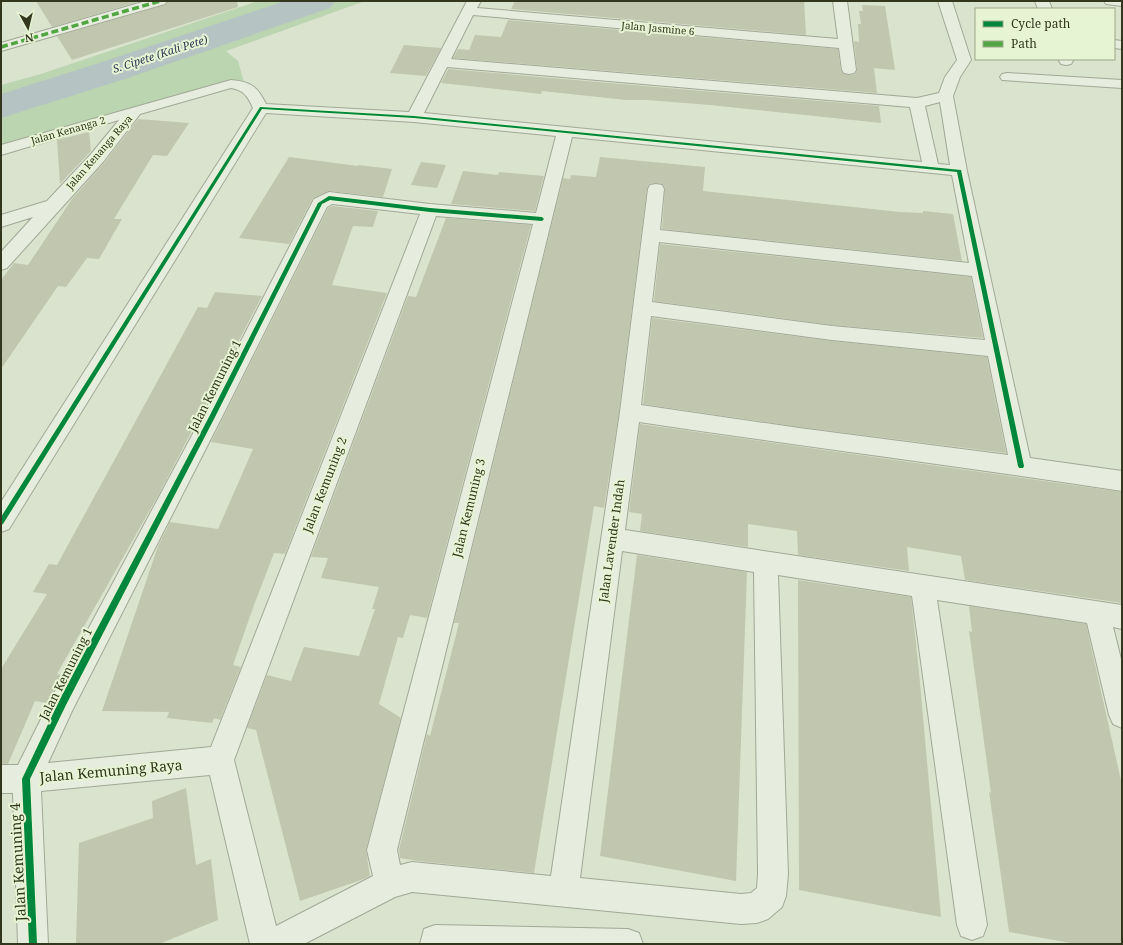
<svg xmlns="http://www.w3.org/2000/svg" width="1123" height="945" font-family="'Noto Serif',serif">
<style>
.green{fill:#bbd5b0}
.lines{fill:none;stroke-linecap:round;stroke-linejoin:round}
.river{fill:#b6c3c3;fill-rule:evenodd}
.building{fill:#c1c7ae}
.minor-casing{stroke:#a2a896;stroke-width:2}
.minor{fill:#e6ecde;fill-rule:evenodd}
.quiet{stroke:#52a641;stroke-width:3.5;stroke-dasharray:7 3.5;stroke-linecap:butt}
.cycleway-casing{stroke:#e6f4d3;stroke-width:2}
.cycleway{fill:#00873e;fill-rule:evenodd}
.labels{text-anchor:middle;stroke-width:4;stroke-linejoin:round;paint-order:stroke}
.far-street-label{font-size:10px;fill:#32371e;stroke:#e6f4d3}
.far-water-label{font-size:11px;font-style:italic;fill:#2e3c56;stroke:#e6f4d3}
.street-label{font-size:12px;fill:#32371e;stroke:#e6f4d3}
.near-street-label{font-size:14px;fill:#32371e;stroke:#e6f4d3}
</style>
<rect width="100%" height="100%" fill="#dae3cd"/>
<!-- green -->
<path class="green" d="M258 1H365L226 51 238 61 245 86 231 84 1 150V85L41 74Z"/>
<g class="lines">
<!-- river -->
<path class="river" d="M285 1H335L330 8 125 79 1 118V94L99 63Z"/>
</g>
<!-- building -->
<g class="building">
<path d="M36 1H141L52 27Z"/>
<path d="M168 1H237L238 7 72 60 57 36 165 5Z"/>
<path d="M515 1H804L806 35 511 9Z"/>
<path d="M862 5 885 6 895 70 874 68 877 93 453 58 458 49 469 50 475 35 501 37 508 20 838 49 841 71 844 74 849 75 855 74 857 70 854 41 859 42 858 24H861L859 11H863Z"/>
<path d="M404 45 441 48 426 76 390 73Z"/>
<path d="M448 69 879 106 881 123 710 105 647 100H626L542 91 541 94 441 83Z"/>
<path d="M138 119 189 123 167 156 153 155 114 219H122L99 259 87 258 66 287 58 286 1 369V280L14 263 28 265 72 199 104 163Z"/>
<path d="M89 132 91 151 60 184 57 140Z"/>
<path d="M289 157 358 166V165L392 169 383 197 329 191 313 198 289 244 239 238Z"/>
<path d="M600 157 705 167 703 191 900 212 923 213V211L953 214 962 261 662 229 665 188 662 184 656 183 649 184 647 189 619 412 604 508 594 506 534 873 418 861 400 858 399 850 427 734 430 736 459 623H454L563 178 570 179 571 175 596 177Z"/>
<path d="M421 162 446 165 437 188 411 185Z"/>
<path d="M463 171 498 175 499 172 544 176 535 211 451 204Z"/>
<path d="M332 206 378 211 373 227 353 226 332 285 387 293 285 554 274 553 254 605 233 665 241 667 220 720 214 718 212 723 167 718 169 712 102 711 158 546 170 522 218 529 253 449 211 442 328 208Z"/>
<path d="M446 218 531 225 427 618 410 615 403 638 398 637 379 704 401 718 366 850 370 876 361 880 300 901 256 730 247 728 267 675 291 681 304 647 359 656 375 609H372L379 587 321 578 328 558 311 557 408 296 416 297Z"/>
<path d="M660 244 971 277 983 338 832 325 654 301Z"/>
<path d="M215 292 262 296 159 494 57 674 62 675 47 703 35 701 8 764H1V669L47 594 33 592 49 564 57 565 198 307 207 308Z"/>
<path d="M652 318 832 341 987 357 1006 453 799 427 643 404Z"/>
<path d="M640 424 1122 492V603L965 580 961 556 907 547 909 571 798 555 797 531 748 524V547L640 531 642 514 629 512Z"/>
<path d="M637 555 747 572 736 881 600 856Z"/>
<path d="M798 580 911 597 919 672 941 917 799 890Z"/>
<path d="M969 606 1086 624 1122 785V944H1076L1009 932 989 792 991 793 969 631 972 632Z"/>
<path d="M186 788 196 865 211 859 218 920 159 944H76L79 843 153 818 152 801Z"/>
</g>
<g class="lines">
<defs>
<g id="minor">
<path d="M146 1H167L165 4 1 51V43Z"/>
<path d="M467 1H481L477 8 838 39 833 1H847L856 70 854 73 849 74 844 73 842 70 839 48 473 15 451 59 917 98 939 93 945 77 957 60 938 1H952L971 60 960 77 953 96 967 171 1030 458 1122 471V491C961 466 800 446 639 422L625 530 1122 605V629L1113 627 1122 663V728L1113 724 1109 715 1087 623 937 600 987 925 983 936 972 940 961 936 957 925 912 596 778 575 788 874 786 896 782 907 768 919 757 923 741 924 412 892 395 897 304 944H250L210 775 41 791 48 944H18L13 793H1V765H18L54 693 205 411 314 199 329 192 430 204 536 213 556 136 414 122 266 113 9 529 1 532V502L253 108C248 97 244 90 231 88L140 114 103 162 7 268 1 270V252L33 217 1 227V215L47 201 91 154 119 120 1 155V145L231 80C251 82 257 86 266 104L409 112ZM447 67 910 107 922 162 424 113ZM940 102 950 165 938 164 925 106ZM572 137 952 175 969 263 660 230 664 189 662 185 656 184 650 185 648 189 620 412 551 876 412 862 400 865 397 850ZM332 204 420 214 211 747 48 763 72 711 222 417 327 207ZM436 216 533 224 367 850 373 876 276 926 234 760ZM659 242 972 276 985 340 832 326 652 302ZM651 316 832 340 988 356 1008 455 799 428 641 405ZM622 551 754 572 758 874 757 888 751 893 741 894 580 878Z"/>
<path d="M1035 1H1049L1052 9H1038Z"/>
<path d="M1104 1H1122V6L1106 4Z"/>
<path d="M1114 40 1122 41V49L1114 48Z"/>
<path d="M1058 59H1072L1073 61 1071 64 1066 65 1061 64Z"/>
<path d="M1007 73 1122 80V88L1002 80 1000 77 1002 74Z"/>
<path d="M435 925 628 929 639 933 643 944H420L424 929Z"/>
</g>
</defs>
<!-- minor casing -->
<use href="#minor" class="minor-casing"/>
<!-- minor -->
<use href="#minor" class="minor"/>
<!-- quiet -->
<path class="quiet" d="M1 47 160 1"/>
<defs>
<g id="cycleway">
<path d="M260 107 414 116 961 170 1024 466 1023 468H1019L1018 466 957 172 414 118 262 109 3 524 1 525V517Z"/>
<path d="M329 196 430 208 542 217 544 219 542 221 430 212 330 200 322 204 214 419 66 705 30 779 37 944H29L22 779 60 699 210 415 318 203Z"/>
</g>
</defs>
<!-- cycleway casing -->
<use href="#cycleway" class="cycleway-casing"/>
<!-- cycleway -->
<use href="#cycleway" class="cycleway"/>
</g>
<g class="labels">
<!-- far-street labels -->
<g class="far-street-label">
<text transform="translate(658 28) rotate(5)" y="4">Jalan Jasmine 6</text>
<text transform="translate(68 130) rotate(-16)" y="4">Jalan Kenanga 2</text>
<text transform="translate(99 152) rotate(-49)" y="4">Jalan Kenanga Raya</text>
</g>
<!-- far-water labels -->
<g class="far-water-label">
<text transform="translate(160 54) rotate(-18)" y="4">S. Cipete (Kali Pete)</text>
</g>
<!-- street labels -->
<g class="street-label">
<text transform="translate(215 386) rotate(-63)" y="4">Jalan Kemuning 1</text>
<text transform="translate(325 485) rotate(-69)" y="4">Jalan Kemuning 2</text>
<text transform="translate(469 508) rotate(-76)" y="4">Jalan Kemuning 3</text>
<text transform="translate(612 541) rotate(-82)" y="4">Jalan Lavender Indah</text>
<text transform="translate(66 674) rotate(-63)" y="4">Jalan Kemuning 1</text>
</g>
<!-- near-street labels -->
<g class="near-street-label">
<text transform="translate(111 771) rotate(-5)" y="5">Jalan Kemuning Raya</text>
<text transform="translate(18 862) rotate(-93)" y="5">Jalan Kemuning 4</text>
</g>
</g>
<!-- border -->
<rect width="1123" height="945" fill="none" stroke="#32371e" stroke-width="4"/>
<!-- legend -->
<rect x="975" y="8" width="140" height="52" fill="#e6f4d3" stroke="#9ea88b"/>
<rect x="983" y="21" width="20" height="6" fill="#00873e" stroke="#9ea88b"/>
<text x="1011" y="28" font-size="12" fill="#32371e">Cycle path</text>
<rect x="983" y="41" width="20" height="6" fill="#52a641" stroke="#9ea88b"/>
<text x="1011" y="48" font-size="12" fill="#32371e">Path</text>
<!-- north arrow -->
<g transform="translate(28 28) rotate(172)" stroke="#e6f4d3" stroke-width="3" paint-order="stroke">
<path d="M0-3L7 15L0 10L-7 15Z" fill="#32371e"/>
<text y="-6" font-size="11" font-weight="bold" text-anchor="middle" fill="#32371e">N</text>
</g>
</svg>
